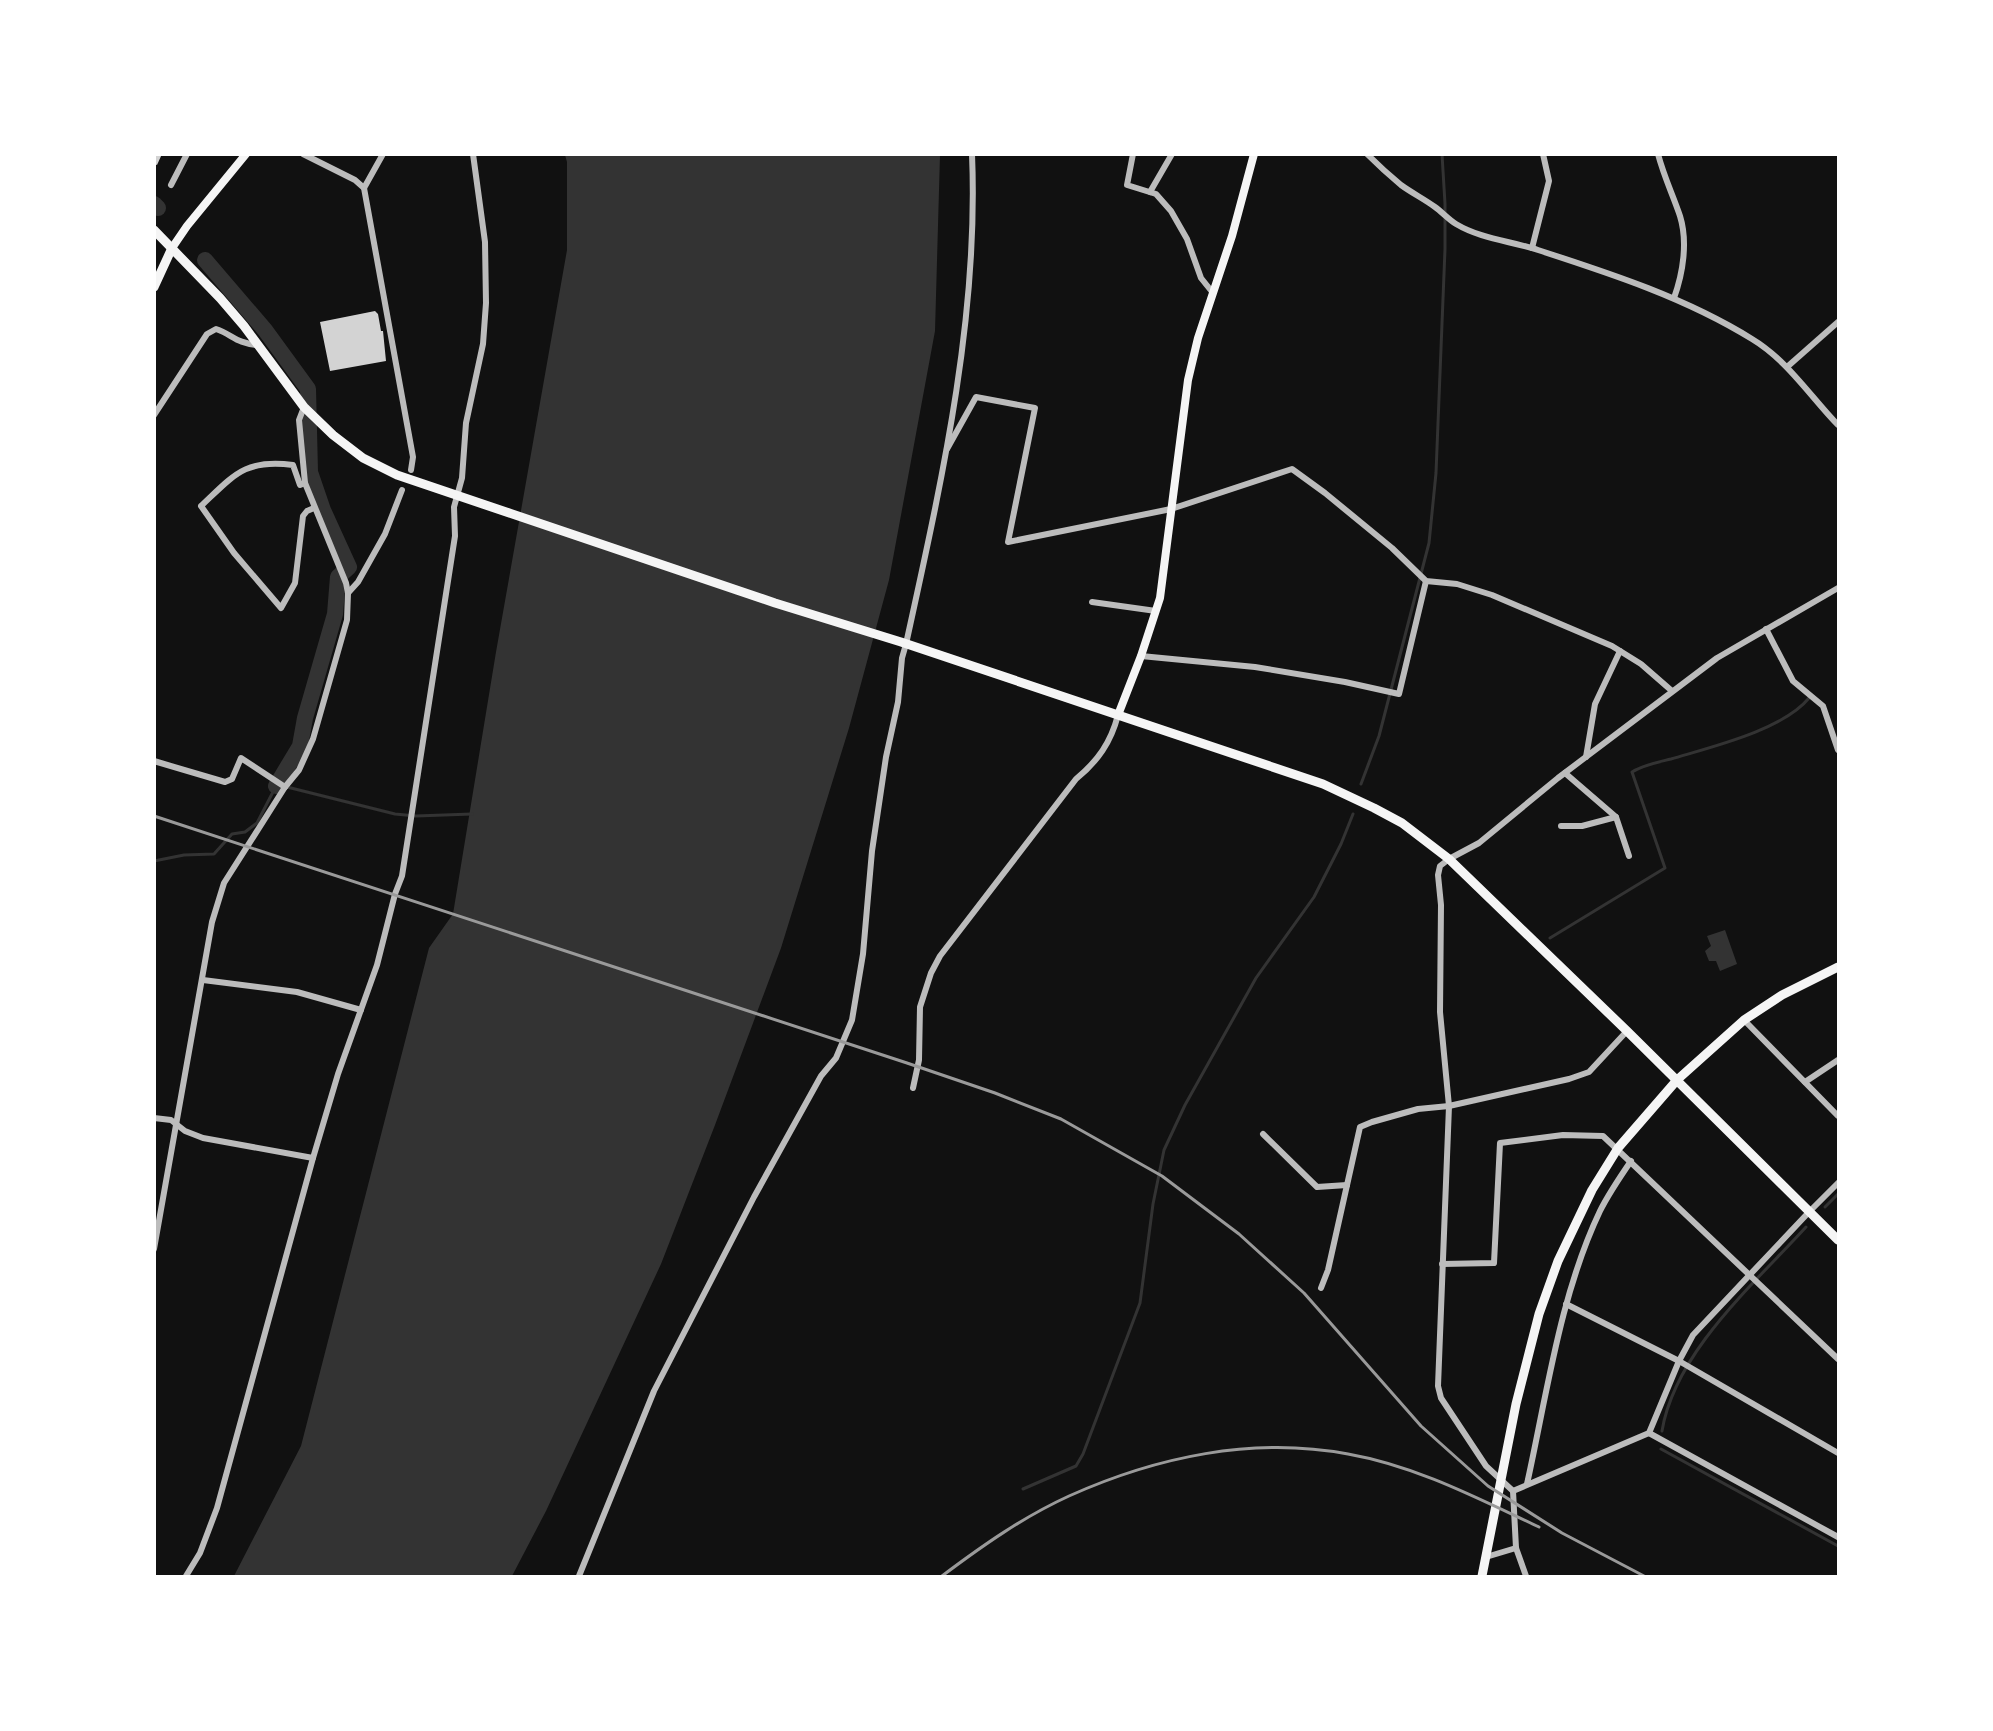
<svg xmlns="http://www.w3.org/2000/svg" width="1993" height="1731" font-family="'Source Sans 3',sans-serif">
<style>
.water{fill:#333}
.lines{fill:none;stroke-linecap:round;stroke-linejoin:round}
.stream{stroke:#333;stroke-width:3}
.river{stroke:#333;stroke-width:16}
.building{fill:#d3d3d3}
.minor{stroke:#bcbcbc;stroke-width:6}
.secondary{stroke:#f5f5f5;stroke-width:8}
.trunk{stroke:#f5f5f5;stroke-width:9}
.rail{stroke:#9a9a9a;stroke-width:3}
</style>
<rect width="100%" height="100%" fill="#111"/>
<!-- water -->
<g class="water">
<path d="M565 155H940L935 331 889 580 849 728 781 948 715 1125 661 1264 546 1511 512 1576H234L301 1446 429 948 453 914 496 652 567 250V162Z"/>
<path d="M1725 930 1737 964 1720 971 1716 961H1709L1705 951 1711 946 1707 936Z"/>
</g>
<g class="lines">
<!-- stream -->
<g class="stream">
<path d="M1361 784 1379 736 1429 543 1436 473 1445 249V204L1442 154"/>
<path d="M287 787 395 814 416 816 472 814"/>
<path d="M154 861 184 855 214 854 232 834 245 832 257 823 276 786H280"/>
<path d="M1550 938 1665 868 1632 772C1643 765 1659 762 1671 759 1711 747 1783 730 1809 698"/>
<path d="M1825 1207 1838 1194"/>
<path d="M1662 1431C1675 1352 1754 1284 1806 1227"/>
<path d="M1661 1449 1838 1546"/>
<path d="M1023 1489 1076 1466 1083 1454 1140 1303 1153 1204 1164 1150 1185 1105 1256 978 1314 897 1341 844 1353 814"/>
</g>
<!-- river -->
<g class="river">
<path d="M154 204 158 208"/>
<path d="M205 260 265 330 308 389 310 472 323 510 349 567 338 577 335 614 305 718 300 746 276 786"/>
</g>
</g>
<!-- building -->
<g class="building">
<path d="M154 154H162L157 165 154 164Z"/>
<path d="M375 311 378 314 381 331H383L386 361 330 371 320 322Z"/>
</g>
<g class="lines">
<!-- minor -->
<g class="minor">
<path d="M303 154 355 180 364 188 413 457 411 470"/>
<path d="M1133 154 1127 185 1156 194 1171 211 1187 239 1201 278 1213 293"/>
<path d="M1367 154C1378 165 1389 175 1401 185 1412 193 1424 199 1435 207 1442 212 1449 220 1456 224 1481 239 1511 241 1538 250 1612 274 1686 298 1752 339 1787 360 1810 396 1838 425"/>
<path d="M1658 154C1664 177 1673 195 1680 216 1688 242 1683 273 1674 298"/>
<path d="M171 185 187 154"/>
<path d="M364 188 383 154"/>
<path d="M1150 192 1172 154"/>
<path d="M1532 248 1549 181 1543 154"/>
<path d="M1787 367 1838 322"/>
<path d="M154 415 207 334 216 329C233 335 236 343 257 345"/>
<path d="M947 449 976 397 1035 408 1008 542 1171 509 1292 469 1325 493 1392 548 1426 581 1457 584 1492 595 1612 646 1641 664 1672 691"/>
<path d="M305 483 300 485 293 465C245 459 235 474 201 506L234 553 281 608 295 583 303 516 307 511 314 508"/>
<path d="M348 593 358 582 385 534 402 490"/>
<path d="M1092 602 1156 611"/>
<path d="M1766 629 1793 681 1823 706 1838 750"/>
<path d="M1141 656 1255 667 1345 682 1399 694 1426 581"/>
<path d="M1586 757 1595 704 1620 651"/>
<path d="M154 761 225 782 232 779 241 758 285 787"/>
<path d="M1565 773 1616 817 1629 856"/>
<path d="M1561 826H1582L1616 817"/>
<path d="M203 980 297 992 361 1010"/>
<path d="M1744 1020 1838 1116"/>
<path d="M1805 1082 1838 1060"/>
<path d="M913 1088 919 1060 920 1007 931 973 940 956 1076 779C1098 761 1111 742 1118 715"/>
<path d="M154 1118 171 1120 185 1131 203 1138 313 1158"/>
<path d="M1263 1134 1317 1187 1347 1185"/>
<path d="M154 1249 212 922 224 883 285 787 299 770 313 739 347 620 348 593 346 583 305 483 299 420 304 407"/>
<path d="M1442 1264 1494 1263 1500 1143 1563 1135 1603 1136 1838 1359"/>
<path d="M1321 1288 1328 1270 1360 1127 1372 1122 1418 1109 1449 1106 1569 1079 1589 1072 1627 1031"/>
<path d="M1566 1304 1679 1361 1838 1453"/>
<path d="M1649 1433 1838 1537"/>
<path d="M1527 1484C1547 1394 1560 1295 1600 1211 1609 1193 1620 1177 1631 1161"/>
<path d="M1513 1491 1486 1466 1441 1398 1438 1386 1449 1106 1440 1012 1441 905 1438 875 1440 866 1449 859 1479 843 1558 778 1717 658 1838 588"/>
<path d="M1486 1557 1516 1548"/>
<path d="M186 1576 200 1553 217 1508 313 1158 338 1074 377 965 395 894 402 876 455 536 454 507 462 478 466 423 483 344 486 303 485 242 473 154"/>
<path d="M579 1576 654 1391 754 1197 821 1076 836 1058 852 1020 863 954 872 851 886 757 898 702 902 658 906 644C941 484 979 319 972 154"/>
<path d="M1526 1576 1516 1548 1513 1491 1649 1433 1679 1361 1693 1335 1809 1212 1838 1183"/>
</g>
<!-- secondary -->
<g class="secondary">
<path d="M172 248 187 226 246 154"/>
<path d="M1118 715 1141 656 1160 598 1188 380 1198 338 1232 236 1254 154"/>
</g>
<!-- trunk -->
<g class="trunk">
<path d="M154 230 220 298 244 326 304 407 333 435 363 458 397 475 775 603 901 642 1323 784 1374 808 1402 823 1449 859 1627 1031 1838 1240"/>
<path d="M154 287 172 248"/>
<path d="M1482 1576 1516 1404 1539 1314 1558 1261 1592 1190 1618 1148 1677 1080 1744 1020 1782 995 1838 967"/>
</g>
<!-- rail -->
<g class="rail">
<path d="M154 816 907 1063 995 1093 1061 1119 1162 1176 1239 1234 1304 1293 1421 1426 1488 1486 1562 1533 1644 1576"/>
<path d="M942 1576C982 1546 1023 1517 1069 1496 1156 1457 1253 1436 1348 1454 1416 1466 1477 1498 1539 1527"/>
</g>
</g>
<!-- border -->
<rect width="1993" height="1731" fill="none" stroke="#ffffff" stroke-width="312"/>
</svg>
